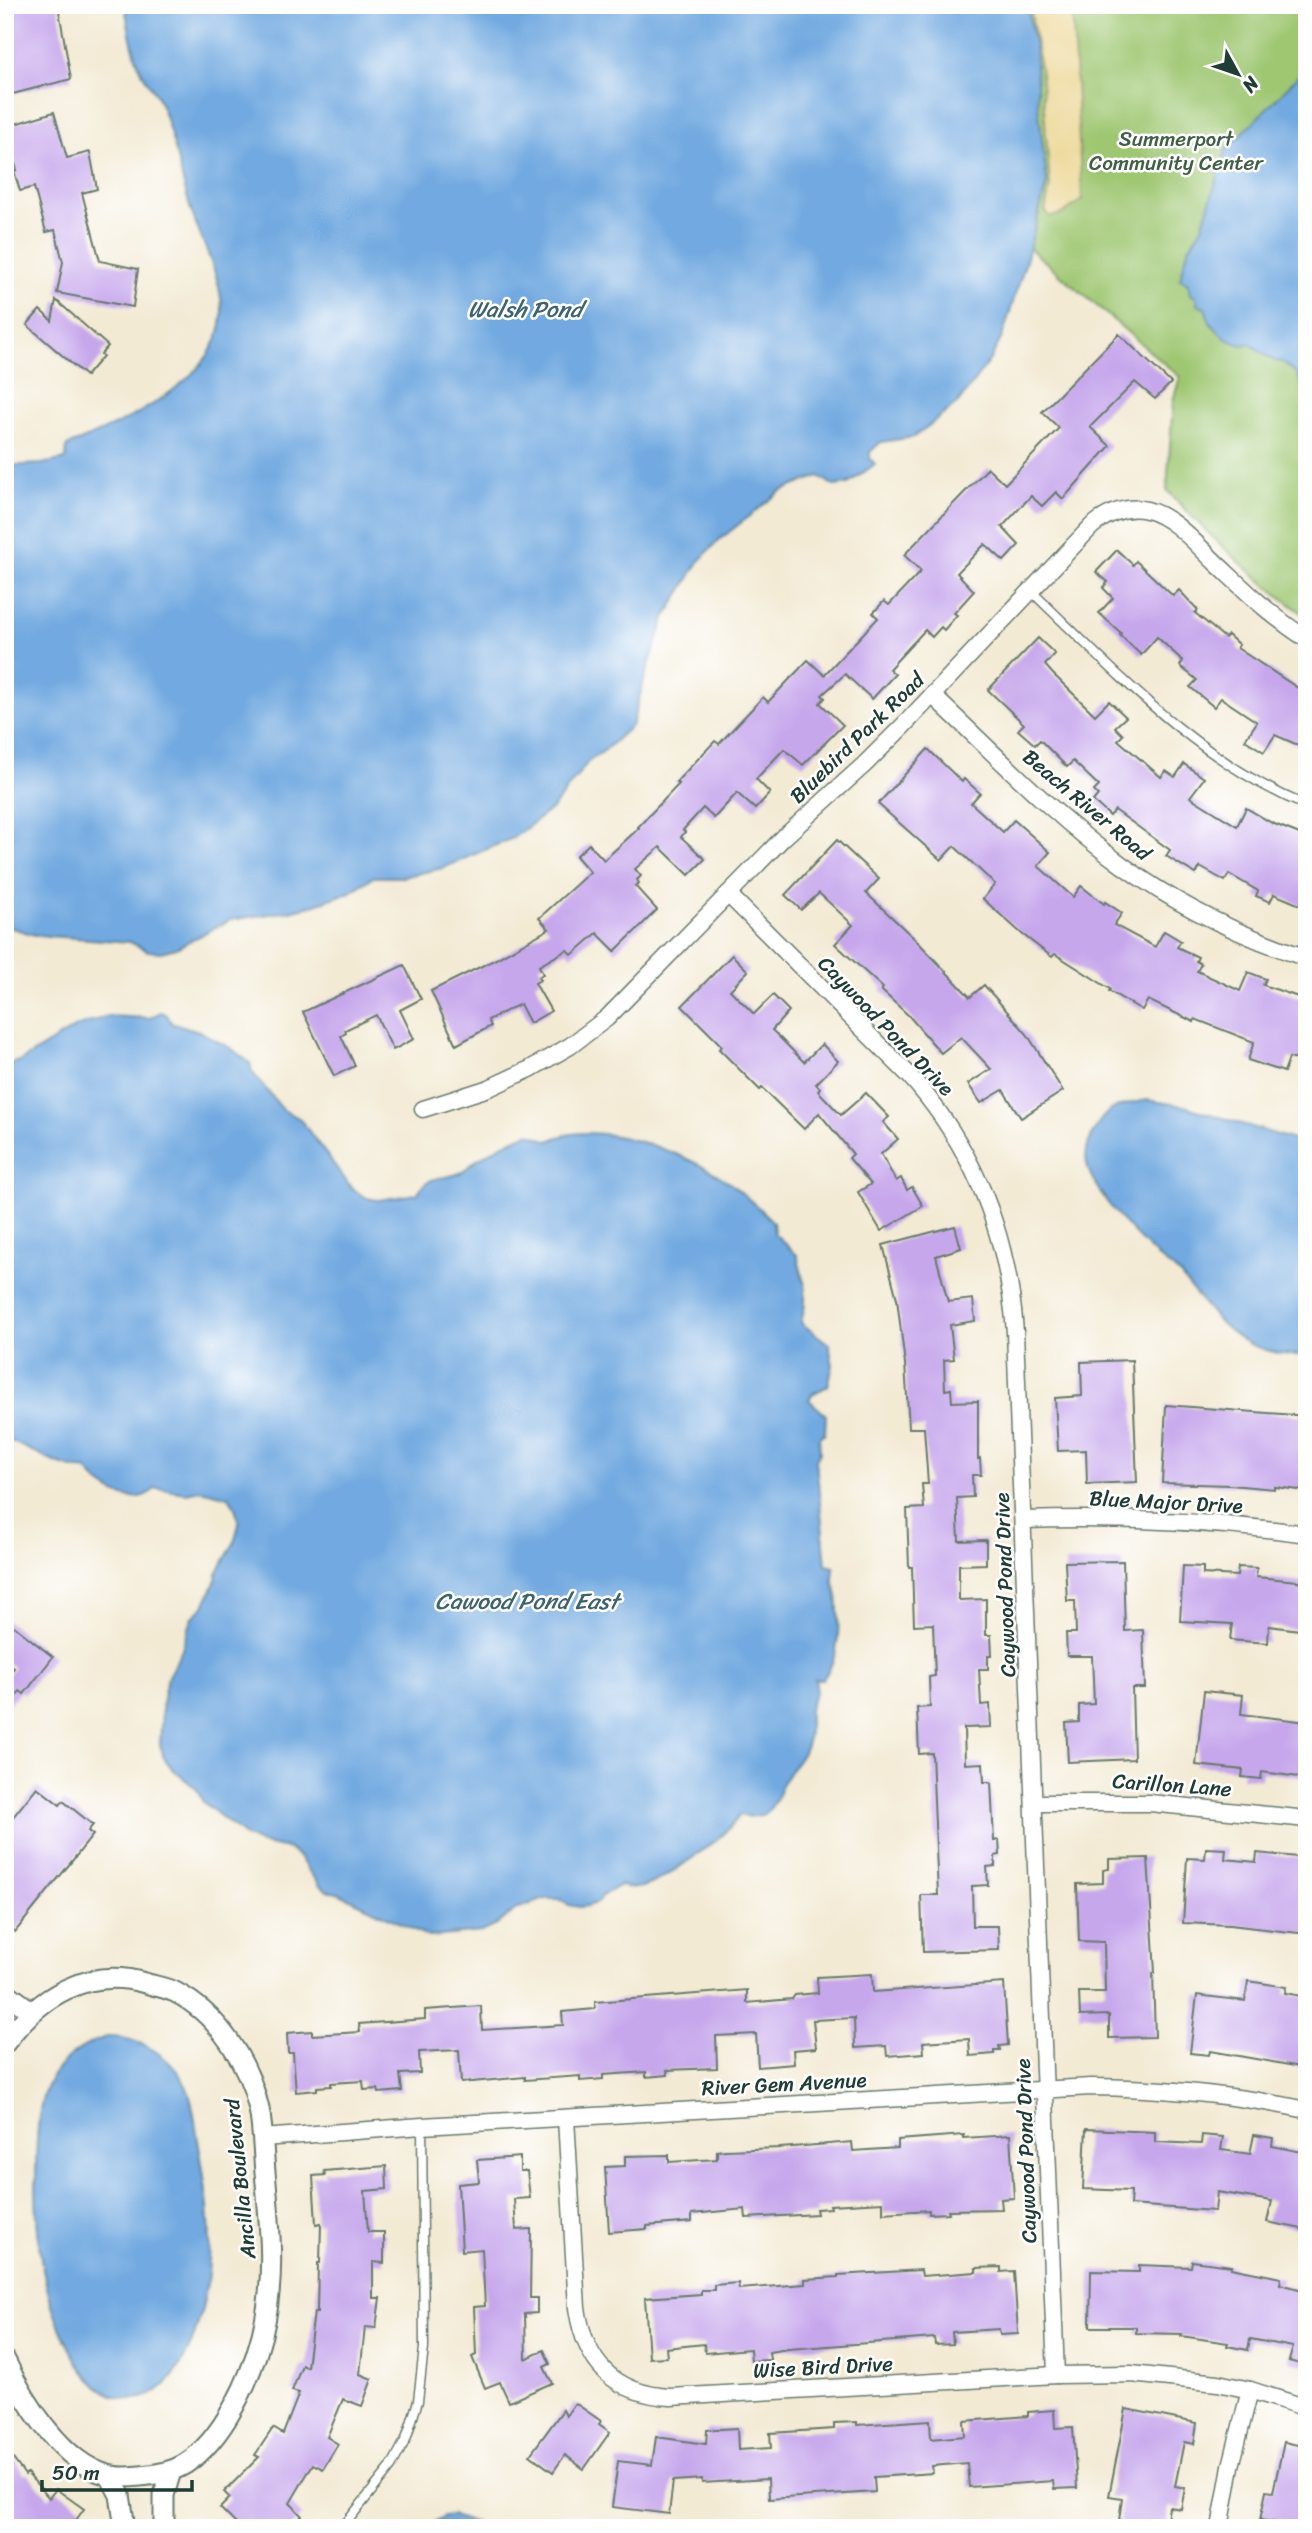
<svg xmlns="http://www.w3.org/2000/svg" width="1312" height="2533" font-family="Sriracha,sans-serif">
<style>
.green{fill:#9fc772;stroke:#5f8253;stroke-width:2}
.sand{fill:#eeda9e;stroke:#868c69;stroke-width:2}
.water{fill:#71a9e0;stroke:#48738a;stroke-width:2}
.building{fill:#c6a7ec}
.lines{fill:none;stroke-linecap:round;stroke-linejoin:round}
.service-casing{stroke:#697a6c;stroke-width:11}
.minor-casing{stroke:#697a6c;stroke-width:19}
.tertiary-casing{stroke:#697a6c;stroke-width:23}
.service{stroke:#fff;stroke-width:8}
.minor{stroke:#fff;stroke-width:16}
.tertiary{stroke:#fff;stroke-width:19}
.labels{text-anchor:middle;stroke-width:5;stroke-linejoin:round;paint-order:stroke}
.park-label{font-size:21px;fill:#3f6044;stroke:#fff}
.street-label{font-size:21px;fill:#1f3d34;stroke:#fff}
.water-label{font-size:23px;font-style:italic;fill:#3c6370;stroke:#fff}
</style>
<rect width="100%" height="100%" fill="#fff"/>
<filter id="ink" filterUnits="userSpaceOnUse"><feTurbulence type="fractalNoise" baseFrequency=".0143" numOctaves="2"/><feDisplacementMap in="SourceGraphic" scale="14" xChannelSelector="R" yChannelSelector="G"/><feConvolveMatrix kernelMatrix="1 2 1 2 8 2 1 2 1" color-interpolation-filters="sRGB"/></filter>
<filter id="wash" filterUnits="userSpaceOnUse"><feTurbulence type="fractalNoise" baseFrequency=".00686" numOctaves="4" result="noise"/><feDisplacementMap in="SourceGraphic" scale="28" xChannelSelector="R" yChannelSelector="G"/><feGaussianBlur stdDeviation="1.57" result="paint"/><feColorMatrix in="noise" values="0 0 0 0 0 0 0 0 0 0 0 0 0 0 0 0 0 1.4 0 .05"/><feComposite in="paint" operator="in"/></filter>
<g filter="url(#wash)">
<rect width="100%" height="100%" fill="#f3ead4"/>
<!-- green -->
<path class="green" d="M1023 5H1307V617C1257 580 1209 536 1167 490L1173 401 1180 377 1029 248 1047 183Z"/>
<!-- sand -->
<path class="sand" d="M1030 5H1072L1082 200 1062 214 1050 217 1045 211 1050 186 1042 80Z"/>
<!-- water -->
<g class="water">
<path d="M125 5H1027L1035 47 1038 105 1047 183 1026 261 1002 337 991 358 958 403 914 437 881 442 870 452V459L875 464 848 484 834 486 819 476 781 491 719 540 700 560 665 618 644 680 632 725 605 750 588 762 552 809 513 838 443 868 402 877H373L350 892 310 906 290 911 230 920 176 948 161 952 148 951 130 942 35 935 5 926V466L42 464 66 459 67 446C119 426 220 380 222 315 223 280 203 245 192 213 180 177 175 140 161 105 156 91 145 81 140 68 132 49 128 25 125 5Z"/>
<path d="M1307 67V391L1304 390 1297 374 1283 362 1274 361 1250 344 1241 345 1226 339 1210 323 1205 308 1197 305V298L1190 294 1188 283 1180 279 1188 250 1202 227 1226 150Z"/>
<path d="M161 1012 167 1015 173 1025 177 1024 199 1031 232 1049 250 1063 252 1072 283 1110 299 1118 351 1187 359 1193 367 1198 378 1200 417 1194C428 1173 446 1180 460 1173 467 1169 472 1163 478 1159 494 1149 511 1140 528 1133L549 1141C594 1117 685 1153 724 1179 742 1191 758 1207 773 1222L774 1233 797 1255 805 1286V1305L801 1323 829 1344 833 1365 828 1386 812 1394 809 1400 826 1415 825 1433 819 1437 820 1452 816 1460 826 1565 834 1567C834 1571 833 1574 833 1578 833 1583 837 1589 837 1594 839 1622 842 1654 823 1679H815C819 1692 811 1698 809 1710 808 1720 810 1729 808 1738 805 1754 795 1763 787 1776 773 1799 775 1823 739 1815 730 1834 663 1881 642 1887 633 1889 628 1888 620 1885L602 1896 597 1903 588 1906 579 1907 569 1905 559 1899H545L516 1909 497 1925 482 1932 429 1937 340 1894 327 1890 319 1885 298 1856 289 1849 262 1844 246 1837 203 1802 196 1788 173 1770 163 1756 160 1744 163 1697 167 1679 182 1649 192 1618 204 1606 216 1580 217 1573 234 1543 239 1524 235 1507 229 1497 201 1490 186 1493 156 1488C133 1510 102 1490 86 1469 64 1472 28 1447 5 1439V1064L20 1061 76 1027 108 1016 150 1018Z"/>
<path d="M1147 1100 1184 1106 1307 1144V1354C1289 1358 1260 1350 1244 1341 1218 1326 1200 1299 1181 1276 1174 1268 1164 1262 1156 1255 1134 1235 1086 1186 1086 1156 1086 1148 1089 1142 1092 1135 1105 1106 1117 1106 1147 1100Z"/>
<path d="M107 2037C140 2036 173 2057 187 2088 194 2104 195 2123 198 2140 205 2180 212 2220 209 2261 207 2303 187 2397 133 2399 80 2401 51 2312 43 2270 35 2231 31 2120 47 2086 59 2061 81 2045 107 2037Z"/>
<path d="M452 2515C465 2523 481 2521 495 2528H427L443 2516Z"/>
</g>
<g id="blocks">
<!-- building -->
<g class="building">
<path d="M5 5H58L71 79 5 96Z"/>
<path d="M54 112 67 158 90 152 97 189 82 193 100 261 138 269 133 307 57 293 63 262 55 230 46 232 34 187 20 191 14 171 17 170 5 129V127Z"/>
<path d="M56 300 108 346 101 354 103 356 86 376 27 325 40 310 52 321Z"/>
<path d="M1119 334 1171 383 1155 399 1135 382 1090 427 1110 446 1063 499 1056 492 1042 506 1031 496 1002 527 1019 545 1004 561 985 544 957 573 974 591 954 613 957 615 944 630 941 627 932 637 925 630 889 669 895 674 872 699 845 674 822 695 825 698 820 703 843 725 803 765 784 749 756 779 770 793 755 809 737 793 714 818 703 808 683 830 685 832 681 837 705 859 689 875 660 847 635 869 641 876 637 880 639 883 635 886 657 910 615 951 597 933 572 955 567 950 539 966 543 974 538 977 540 980 535 983 551 1011 530 1023 520 1004 488 1020 491 1026 456 1045 431 991 494 960 549 929 539 918 590 872 576 856 589 844 604 860 639 828 638 827 679 784 676 782 715 741 719 744 763 697 768 702 808 660 824 675 878 618 873 613 884 601 889 605 921 571 904 555 988 468 1005 484 1059 428 1042 412Z"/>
<path d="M1117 550 1133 565 1136 561 1173 596 1179 590 1198 610 1195 613 1225 638 1228 635 1239 645 1237 648 1307 694V749L1275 735 1264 752 1245 740 1257 722 1221 698 1214 707 1190 687 1197 680 1180 666 1183 661 1157 637 1141 655 1120 635 1121 633 1099 613 1113 598 1103 588 1108 582 1096 572Z"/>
<path d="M1038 638 1055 654 1045 665 1052 673 1095 715 1109 701 1126 717 1115 727 1123 735 1118 740 1161 777 1166 771 1175 777 1184 764 1204 778 1190 797 1237 826 1246 808 1272 823 1307 837V908L1274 894 1270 902 1256 896 1258 891 1229 874 1225 881 1200 867 1196 874 1166 856 1170 850 1115 810 1110 816 1093 801 1098 795 1094 791 1099 786 1073 761 1067 767 1040 740 1035 745 1018 730 1024 724 988 690Z"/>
<path d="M928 749 962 782 964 779 980 793 971 803 1003 832 1014 820 1050 852 1038 866 1073 897 1081 886 1104 904 1105 902 1122 913 1114 925 1155 947 1164 931 1181 941 1177 947 1198 957 1196 961 1201 964 1197 971 1240 991 1248 972 1266 979 1263 985 1307 1000V1062L1289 1058 1284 1072 1248 1060 1254 1042 1195 1019 1194 1022 1148 1000 1142 1010 1109 991 1110 989 1055 954 1052 957 1022 934 983 899 995 884 954 846 941 860 878 804Z"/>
<path d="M837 840 879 879 866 893 917 941 970 997 984 985 1027 1034 1063 1091 1021 1118 1003 1090 981 1103 968 1084 991 1069 961 1037 941 1053 909 1016 881 990 883 988 835 944 853 925 819 893 801 910 785 895Z"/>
<path d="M732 955 748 971 730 990 754 1014 773 995 789 1011 772 1030 804 1062 822 1044 838 1061 816 1084 820 1088 818 1091 841 1115 866 1093 889 1117 883 1122 898 1139 881 1154 896 1181 901 1178 907 1190 912 1187 923 1206 881 1231 858 1192 871 1184 849 1158 853 1154 819 1113 804 1129 762 1088 760 1090 719 1049 722 1046 682 1006Z"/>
<path d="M404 965 421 999 400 1010 414 1039 393 1050 376 1015 345 1030 346 1033 341 1036 355 1066 334 1076 303 1012Z"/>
<path d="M955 1226 961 1248 936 1256 948 1302 973 1299 975 1321 950 1325 954 1359 944 1360 945 1390 951 1389 952 1402 978 1401V1459L980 1458 981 1475H972L973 1497 957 1498 959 1541 986 1540V1564L959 1565V1600L986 1599V1635H991L992 1656H988V1669H979L981 1705 990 1704 991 1727 964 1728 965 1764 983 1763 984 1782H991L994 1841 999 1840 1000 1855 995 1856V1866L987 1867 988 1885 972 1886 973 1926H998L999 1950 923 1952 921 1895H938L932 1753 919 1754 917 1708 930 1707 929 1677 935 1676 933 1624 914 1625 912 1567H909L907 1509 924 1508 922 1484H928L924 1428H909L905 1364 897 1299 883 1245Z"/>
<path d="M1132 1360 1137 1482 1087 1484 1086 1450 1058 1451 1055 1398 1082 1396 1081 1362Z"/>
<path d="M1166 1405 1307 1416V1491L1275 1487V1489L1230 1485 1162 1483Z"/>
<path d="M1123 1561 1125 1631 1143 1630 1145 1688H1132L1134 1759 1068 1762 1066 1723 1079 1722V1705L1094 1704 1092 1656H1067L1066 1633H1076L1075 1601H1067L1065 1562Z"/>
<path d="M1183 1566 1203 1567V1574L1237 1576 1238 1567 1257 1568 1256 1577 1307 1582V1631L1269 1626 1268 1643 1230 1640 1232 1624 1180 1621Z"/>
<path d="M5 1619 53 1657 24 1694 20 1691 5 1709V1679L14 1668 5 1661Z"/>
<path d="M1204 1691 1243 1695 1241 1714 1307 1722V1778L1262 1772 1261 1779 1242 1777 1243 1770 1196 1765Z"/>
<path d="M37 1787 60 1805 63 1801 93 1825 88 1831 93 1835 15 1932 5 1924V1827Z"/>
<path d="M1206 1848 1226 1849 1225 1859 1256 1862 1257 1853 1307 1858V1934L1230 1925 1183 1923 1187 1858 1205 1859Z"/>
<path d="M1148 1858 1155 1973H1153L1155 2037 1109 2038V2015L1080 2016 1079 1992H1105L1104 1942 1079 1941 1077 1884 1103 1883V1870L1109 1869V1859Z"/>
<path d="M872 1974 873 1992 1004 1983 1008 2045 999 2046 1000 2050H994V2054L970 2056 969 2039 923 2042 924 2053 887 2056 886 2046 855 2048 854 2018 813 2020 816 2048 793 2050 794 2064 758 2067 756 2034 716 2036 717 2068 667 2070 668 2075 646 2077V2072L603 2075V2079L580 2081V2076L525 2080V2077L461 2083 459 2050 419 2052 420 2073 400 2074 402 2091 379 2093 378 2089 364 2090 363 2081 331 2083V2086L317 2087V2090L296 2092 293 2053H288L287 2033 312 2031V2035L360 2032 359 2024 425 2019V2010L481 2006 482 2030 563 2025 562 2012 595 2009V2002L747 1990V2003L792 1999 795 1995 818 1993 817 1977Z"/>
<path d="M1248 1981 1286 1987 1285 1993 1307 1997V2054H1304L1301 2067 1210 2051 1209 2055 1190 2053 1197 1995 1245 2001Z"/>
<path d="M1086 2129 1155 2132V2142L1201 2144 1202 2135 1223 2137 1221 2150 1250 2154 1254 2135 1273 2138 1272 2146 1307 2153V2230L1267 2222 1272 2201 1217 2192 1215 2211 1130 2205 1131 2191 1083 2189Z"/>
<path d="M964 2135V2138L1010 2135 1014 2198 1001 2199 1002 2209 948 2210 949 2213 929 2214V2210L883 2213V2202L830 2205 831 2208 816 2209 817 2214 746 2218 745 2209 692 2214V2222L647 2226V2229L609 2232 605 2167 625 2166V2156L669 2155V2162L717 2159V2151L726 2150 780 2148 852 2142 853 2151 898 2148V2140Z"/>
<path d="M520 2157V2171H527L530 2198 514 2199 516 2230 531 2229 530 2298H537V2313L525 2314 526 2359 544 2350 550 2364 544 2367 552 2383 509 2402 500 2382 485 2388 472 2357 476 2355 474 2307 485 2306 482 2249 462 2251 458 2184 479 2182 477 2160Z"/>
<path d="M386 2166 387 2189 365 2191 368 2232H384V2263L373 2262V2298H380L376 2328 365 2327 360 2374 372 2379 362 2406 343 2399 327 2437 338 2444 323 2469 313 2464 290 2503 302 2516 290 2528H240L220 2508 230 2498 224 2492 259 2457 255 2455 273 2428 283 2434 299 2393 292 2391 302 2365 307 2367 314 2312H317L318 2263H320L321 2223 316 2224 313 2176 325 2175 324 2171Z"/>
<path d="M1192 2261 1232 2266 1231 2268 1281 2278 1280 2284 1307 2291V2366L1289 2361 1293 2347 1250 2339 1248 2350 1227 2346 1228 2343 1181 2336 1182 2334 1136 2333V2327H1090L1091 2271 1139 2272V2265L1191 2267Z"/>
<path d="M1001 2267V2272L1014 2271 1018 2334 1000 2335 999 2329 952 2332 953 2344 935 2345 934 2338 788 2349 769 2352 770 2360 751 2361 750 2349 705 2353 704 2344 666 2348 667 2357 649 2358 645 2298 701 2294V2290H714V2285L738 2283 739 2289 805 2284V2279L838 2277V2275L921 2270 922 2276 976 2272V2268Z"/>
<path d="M575 2403 601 2421 599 2424 610 2432 584 2469 565 2455 553 2472 530 2455 563 2410 566 2416Z"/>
<path d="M1126 2409 1197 2423 1194 2444 1184 2442 1175 2486 1185 2488 1181 2509 1169 2507 1166 2528H1118L1122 2498 1109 2496Z"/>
<path d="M1054 2410 1055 2428 1073 2427 1077 2488 1054 2489 1053 2481 969 2487 967 2463 932 2466 933 2473 874 2477 875 2492 769 2499 768 2479 702 2483V2479L673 2481 669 2514 612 2507 618 2461 652 2465 656 2437 706 2444 707 2430 737 2428 738 2450 771 2448 770 2433 834 2429V2423L857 2422V2425L930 2420 931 2439 965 2436 964 2421 1028 2416V2412Z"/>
<path d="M1284 2442 1307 2447V2517L1304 2528 1260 2520 1266 2491 1273 2492Z"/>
<path d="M5 2448 25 2475 27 2473 49 2498 56 2489 84 2509 70 2528H5Z"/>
</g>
</g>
</g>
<g filter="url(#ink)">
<use href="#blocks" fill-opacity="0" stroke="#697a6c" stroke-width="2"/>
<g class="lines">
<defs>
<g id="service">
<path d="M1031 591C1116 672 1196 760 1307 806"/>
<path d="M342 2528 391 2467 406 2439 418 2401 424 2348 422 2126"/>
</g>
<g id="minor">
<path d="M932 695C994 753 1054 816 1122 865 1178 906 1241 936 1307 958"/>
<path d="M728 894 908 1074C974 1147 1008 1234 1015 1332L1056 2375"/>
<path d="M423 1109 489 1088 530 1069 570 1046 607 1018 783 838 865 764 903 726 1092 526C1108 513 1126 505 1147 510 1174 517 1196 544 1216 563 1245 590 1273 618 1307 639"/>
<path d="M1023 1520C1119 1517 1212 1521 1307 1534"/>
<path d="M1034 1803H1150L1307 1819"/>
<path d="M566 2118 577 2308C585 2363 614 2394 671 2397L1056 2375 1131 2374 1218 2383 1250 2390 1307 2408"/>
<path d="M262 2138 422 2126 1091 2087C1164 2088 1236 2095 1307 2110"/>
<path d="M1220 2528 1231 2466 1250 2390"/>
</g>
<g id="tertiary">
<path d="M5 1992 32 2012"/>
<path d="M5 2043C38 1997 88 1966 145 1983 155 1986 166 1988 175 1992 218 2014 249 2063 259 2109 263 2129 263 2151 265 2172 270 2227 276 2280 262 2335 251 2378 224 2439 185 2464 172 2472 155 2475 140 2476 130 2477 118 2478 108 2475 62 2463 24 2401 5 2360"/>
<path d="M110 2476 120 2495 125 2528"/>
<path d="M164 2528V2495L171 2471"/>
</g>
</defs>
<!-- service casing -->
<use href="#service" class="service-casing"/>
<!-- minor casing -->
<use href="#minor" class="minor-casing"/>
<!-- tertiary casing -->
<use href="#tertiary" class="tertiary-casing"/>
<!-- service -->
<use href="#service" class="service"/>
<!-- minor -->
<use href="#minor" class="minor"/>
<!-- tertiary -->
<use href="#tertiary" class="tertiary"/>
</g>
</g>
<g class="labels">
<!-- park labels -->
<g class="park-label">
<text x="1176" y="146">Summerport<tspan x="1176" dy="24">Community Center</tspan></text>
</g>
<!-- street labels -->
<g class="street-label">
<text transform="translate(857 738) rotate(-44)" y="7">Bluebird Park Road</text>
<text transform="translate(1087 805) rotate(40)" y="7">Beach River Road</text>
<text transform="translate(886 1026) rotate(46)" y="7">Caywood Pond Drive</text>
<text transform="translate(1166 1502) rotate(3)" y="7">Blue Major Drive</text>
<text transform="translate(1005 1585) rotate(-92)" y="7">Caywood Pond Drive</text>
<text transform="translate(1172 1785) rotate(4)" y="7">Carillon Lane</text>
<text transform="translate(784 2084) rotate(-3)" y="7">River Gem Avenue</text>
<text transform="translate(1026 2151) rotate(-92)" y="7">Caywood Pond Drive</text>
<text transform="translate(240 2179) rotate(-96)" y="7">Ancilla Boulevard</text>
<text transform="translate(823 2367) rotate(-3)" y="7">Wise Bird Drive</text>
</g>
<!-- water labels -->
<g class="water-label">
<text x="525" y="317">Walsh Pond</text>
<text x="527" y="1609">Cawood Pond East</text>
</g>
</g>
<!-- margin -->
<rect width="1312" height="2533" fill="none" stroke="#fff" stroke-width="28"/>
<!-- north arrow -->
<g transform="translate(1238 74) rotate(130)" stroke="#ffffff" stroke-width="5" paint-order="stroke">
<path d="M0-5L12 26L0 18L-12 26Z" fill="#1f3d34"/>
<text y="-10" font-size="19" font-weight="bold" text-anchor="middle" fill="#1f3d34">N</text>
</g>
<!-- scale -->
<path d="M42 2480v10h150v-10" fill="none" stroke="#1f3d34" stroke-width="3.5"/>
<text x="52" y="2480" font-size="21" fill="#1f3d34" stroke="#ffffff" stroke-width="5" paint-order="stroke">50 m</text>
</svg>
